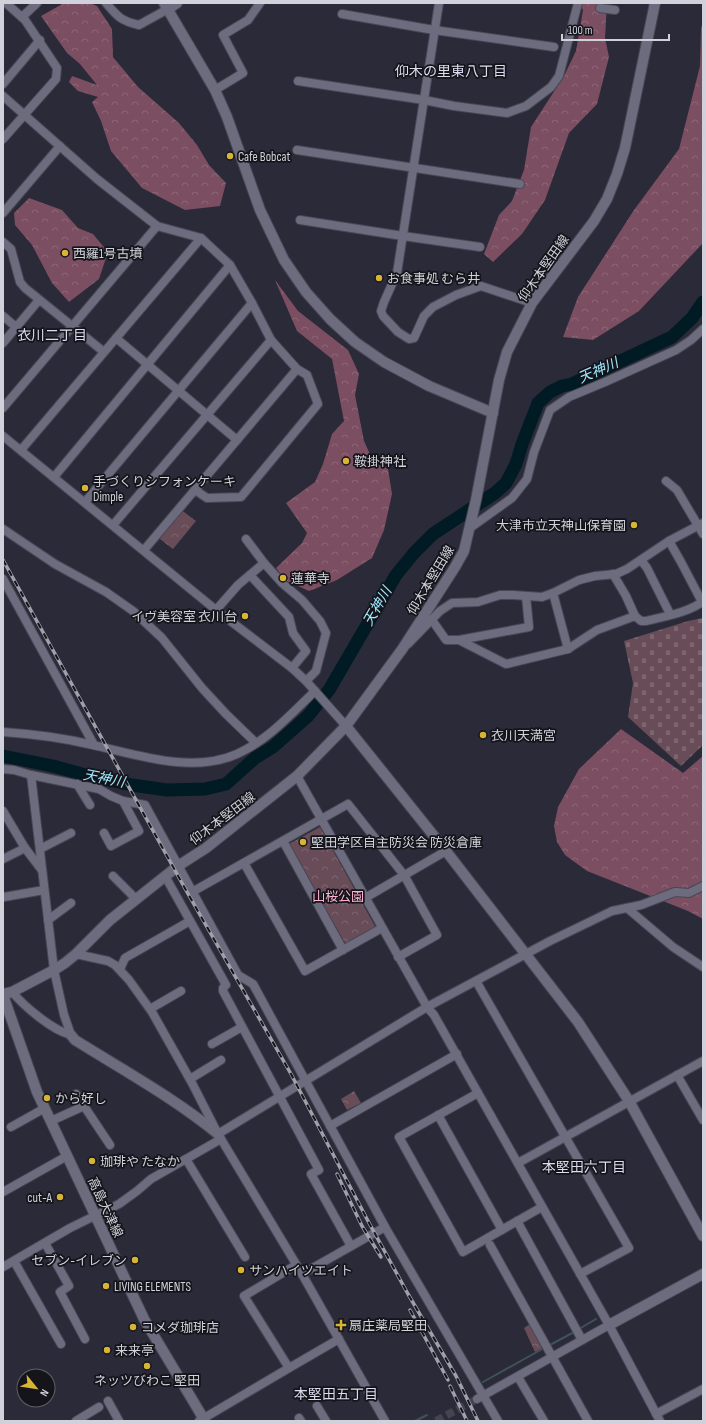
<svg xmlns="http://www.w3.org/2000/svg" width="706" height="1424" font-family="'Sofia Sans Condensed','Noto Sans JP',sans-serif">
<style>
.forest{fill:url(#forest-crowns)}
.cemetery{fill:url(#cemetery-stones)}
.park{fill:url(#park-crowns)}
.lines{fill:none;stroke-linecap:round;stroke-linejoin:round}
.stream{stroke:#3f525a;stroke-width:2}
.river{stroke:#001b23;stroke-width:13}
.street-tunnel{stroke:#434351;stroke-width:8;stroke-dasharray:8 4;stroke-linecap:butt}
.street-casing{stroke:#484754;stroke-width:10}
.secondary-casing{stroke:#484754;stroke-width:12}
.street{stroke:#6c6c7e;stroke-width:8}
.secondary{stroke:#6c6c7e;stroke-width:10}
.rail-casing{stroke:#a0a0ac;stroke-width:3.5}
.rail{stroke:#14141a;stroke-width:2;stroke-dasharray:6;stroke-linecap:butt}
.poi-dot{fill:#d7b434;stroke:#14141a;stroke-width:1.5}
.labels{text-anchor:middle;stroke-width:3.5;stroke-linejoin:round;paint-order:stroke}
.poi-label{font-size:13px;fill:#d1d1db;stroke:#14141a;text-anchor:start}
.street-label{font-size:13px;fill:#d1d1db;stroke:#14141a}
.park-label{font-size:13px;fill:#ffb4d3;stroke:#14141a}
.neighbourhood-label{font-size:14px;fill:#dcdcf0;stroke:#14141a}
.water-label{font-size:14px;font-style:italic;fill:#a1e8fe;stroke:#14141a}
</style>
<defs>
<pattern id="forest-crowns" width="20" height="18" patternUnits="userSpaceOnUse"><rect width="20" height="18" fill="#7b4e61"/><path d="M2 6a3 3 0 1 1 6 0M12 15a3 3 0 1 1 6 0" fill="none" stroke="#8d6677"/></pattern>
<pattern id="cemetery-stones" width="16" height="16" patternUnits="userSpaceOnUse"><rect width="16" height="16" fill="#684c58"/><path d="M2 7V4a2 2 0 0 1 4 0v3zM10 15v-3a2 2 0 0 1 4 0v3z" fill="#7d656f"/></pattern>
<pattern id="park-crowns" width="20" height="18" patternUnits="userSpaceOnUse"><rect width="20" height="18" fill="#684c58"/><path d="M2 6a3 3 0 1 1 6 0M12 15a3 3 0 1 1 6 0" fill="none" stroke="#7d656f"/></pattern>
</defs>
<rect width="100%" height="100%" fill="#2a2a39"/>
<!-- forest -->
<g class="forest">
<path d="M64 3H90L97 6 112 29 113 57 138 87 179 123 197 145 209 165 226 183 220 206 185 210 142 188 111 151 101 121 92 102 98 97 78 91 69 82 72 76 97 85 80 64 67 53 41 16Z"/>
<path d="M579 3H607L605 38 609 57 597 104 569 133 545 200 522 234 493 262 484 254 499 215 512 201 524 170 531 127 564 76 576 51 583 10Z"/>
<path d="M703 22V243L639 311 593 340 563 337 578 297 634 210 679 149 700 66 701 28Z"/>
<path d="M29 198 62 210 78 228 93 234 108 252 99 279 69 302 52 283 32 245 15 225 14 213Z"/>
<path d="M275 280 298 311 348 350 359 374 355 395 364 441 373 461 388 469 392 494 384 530 372 558 337 580 309 591 285 580 276 568 302 543 307 533 286 503 315 482 323 464 332 434 344 421 332 359 297 331Z"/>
<path d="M621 729 683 773 703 756V919L688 911 587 871 565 855 557 842 554 826 558 807 579 769Z"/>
</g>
<!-- cemetery -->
<path class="cemetery" d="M703 618V745L681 766 628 717 633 683 624 641 688 621Z"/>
<!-- park -->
<g class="park">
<path d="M180 509 196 521 173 549 156 536Z"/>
<path d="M320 827 376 928 346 945 289 844Z"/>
<path d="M354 1091 361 1103 347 1110 341 1099Z"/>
<path d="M530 1324 543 1348 535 1352 524 1328Z"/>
</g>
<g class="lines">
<!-- stream -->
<g class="stream">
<path d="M579 1329 596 1319"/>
<path d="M548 1346 576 1331"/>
<path d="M483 1382 544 1348"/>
<path d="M415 1421 427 1415"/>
</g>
<!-- river -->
<path class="river" d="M3 756 53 766 89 776 132 785 167 790 205 789 226 784 255 758 273 747 308 716 329 690 396 575 414 553 433 534 495 493 506 483 516 464 522 444 538 403 550 392 562 386 572 384 672 337 692 318 703 302"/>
<!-- street-tunnel -->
<path class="street-tunnel" d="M436 1421 477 1399"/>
<defs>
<g id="street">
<path d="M106 3C118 17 121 21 139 25L168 9"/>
<path d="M439 3 397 273 384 302 381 311 383 316 398 332 409 339 414 338 424 316 433 307 456 295 481 286 532 303"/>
<path d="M600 8 615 10"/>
<path d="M342 14 434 30 554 47"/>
<path d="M22 17 37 3"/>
<path d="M298 81 424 100 454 106 507 113 526 106 551 87 559 76 578 3"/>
<path d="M3 84 40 40"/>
<path d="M215 90 243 73 223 35 248 20 260 3"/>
<path d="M3 96 97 179 157 226 201 238 230 265 252 303 271 340 297 369 307 375 318 404 241 497 207 498 195 490"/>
<path d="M3 139 56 79 57 68 25 20 7 4"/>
<path d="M297 150 520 184"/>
<path d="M3 213 60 146"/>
<path d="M300 220 403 236 480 247"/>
<path d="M3 242 11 249 20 282 25 288 104 352"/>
<path d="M3 316 16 327"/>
<path d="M116 338 237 440"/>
<path d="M3 343 39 300"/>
<path d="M3 408 157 226"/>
<path d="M3 436 216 610 292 668 306 681 346 726"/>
<path d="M21 450 201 238"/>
<path d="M54 477 230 265"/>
<path d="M666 481 677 490 703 534"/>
<path d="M85 502 252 303"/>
<path d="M113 525 271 340"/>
<path d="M470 528 512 498 527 479 534 452 550 410 569 397 605 382 676 350 691 340 703 329"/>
<path d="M3 529 55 564 106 592 133 611 162 638 202 688 226 714 256 743"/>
<path d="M246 539 264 563"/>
<path d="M669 541 681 562 702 602"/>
<path d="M144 550 297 369"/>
<path d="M641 560 647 568 670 614"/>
<path d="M613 574 626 596 635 616"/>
<path d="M250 575 289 617 293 633 306 651 292 668"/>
<path d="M3 579 94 745"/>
<path d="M216 610 238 585 264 563 282 583 302 600 320 621 326 633 316 671 306 681"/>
<path d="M432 620 446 640H459L506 664 568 649 553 593"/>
<path d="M459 640 529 627 526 596"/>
<path d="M408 644 440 611 452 603 478 602 500 595H513L542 597 553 593 579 580 595 576 616 574 627 569 669 541 703 523"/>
<path d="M568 649 597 630 635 616 641 621H646C662 617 691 612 703 601"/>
<path d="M3 732C33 734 64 738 93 745 138 755 192 774 237 754 268 740 291 714 315 691"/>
<path d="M3 769 14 770 31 775 99 789 111 796 123 801 139 831 111 846 104 833"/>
<path d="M31 775 54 970 64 1015 71 1035"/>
<path d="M297 776 427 1007 434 1015 609 1325 660 1421"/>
<path d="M77 784 90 805"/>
<path d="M123 801 145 805 238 975 253 984 385 1227 498 1421"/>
<path d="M3 811 25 848 41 869"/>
<path d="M283 841 343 950"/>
<path d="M40 849 71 833"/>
<path d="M3 859 25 848"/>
<path d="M244 863 305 971 382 928"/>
<path d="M113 876 136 899"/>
<path d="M165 876 226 985 223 988V991L319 1170 311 1174 351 1246"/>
<path d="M192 892 348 804 404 875 437 935 398 957"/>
<path d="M4 897 44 890"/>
<path d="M365 898 446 851"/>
<path d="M627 908 673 947 703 967"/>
<path d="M48 920 71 903"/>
<path d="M76 954 108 961 115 965 129 980 152 1012 192 1083 218 1134 302 1274 385 1421"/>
<path d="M120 969 125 958 190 921"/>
<path d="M476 981 629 1248 580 1274"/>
<path d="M12 992C25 1007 52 1030 71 1035"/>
<path d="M150 1009 181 991"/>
<path d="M212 1044 242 1027"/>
<path d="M677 1075 703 1120"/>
<path d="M190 1079 221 1060"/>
<path d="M478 1093 399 1137 463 1252 542 1207"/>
<path d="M76 1094 110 1145"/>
<path d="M438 1115 502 1230"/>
<path d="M51 1121 84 1106"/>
<path d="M330 1126 457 1054"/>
<path d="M11 1127 45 1108"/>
<path d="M218 1134 427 1007 550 941 612 911 641 905 675 892 689 893 703 886"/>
<path d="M186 1159 245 1257"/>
<path d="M518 1163 703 1061"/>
<path d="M3 1192 67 1156"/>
<path d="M517 1221 582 1340"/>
<path d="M45 1243 69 1286 60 1292 85 1339"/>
<path d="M490 1245 588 1421"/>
<path d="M14 1261 61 1344"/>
<path d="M3 1267 70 1228 119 1204 137 1191 151 1179 221 1139"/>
<path d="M302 1274 385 1227"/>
<path d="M289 1368 339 1339"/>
<path d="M518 1377 544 1421"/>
<path d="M477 1399 609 1325"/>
<path d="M108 1401 119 1421"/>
<path d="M317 1406 326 1421"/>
<path d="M656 1414 703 1389"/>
<path d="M299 1418 301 1421"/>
<path d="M76 1421 99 1407"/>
<path d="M199 1421 289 1368 244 1296 296 1265"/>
</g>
<g id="secondary">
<path d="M164 3 215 90 227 117 260 210 284 260 306 292 330 319 355 342 384 362 429 386 493 413"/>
<path d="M168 9 177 3"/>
<path d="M346 726 446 851 578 1022 629 1101 703 1236"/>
<path d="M3 994 12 992 54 970 65 963 76 954 110 920 178 866 206 848 297 776 346 726 403 648 455 567 464 551 476 500 499 380 507 352 532 303 594 221 607 199 617 174 625 148 655 3"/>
<path d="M3 995 37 1092 95 1215 144 1319 205 1421"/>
<path d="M71 1035 75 1040C123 1070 174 1098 218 1134"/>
<path d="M609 1325 703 1274"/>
</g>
</defs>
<!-- street casing -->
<use href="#street" class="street-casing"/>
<!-- secondary casing -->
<use href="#secondary" class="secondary-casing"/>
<!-- street -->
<use href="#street" class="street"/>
<!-- secondary -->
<use href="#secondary" class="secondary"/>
<defs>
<g id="rail">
<path d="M3 560 187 892 291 1074 368 1221 408 1294 456 1376 478 1421"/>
<path d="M337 1174 362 1226 381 1257"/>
<path d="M410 1310 448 1380"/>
<path d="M450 1386 467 1421"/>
</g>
</defs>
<!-- rail casing -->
<use href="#rail" class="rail-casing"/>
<!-- rail -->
<use href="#rail" class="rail"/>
</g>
<!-- markers -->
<g class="poi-dot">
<circle cx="230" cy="156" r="4"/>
<circle cx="65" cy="253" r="4"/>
<circle cx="379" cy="278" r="4"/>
<circle cx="346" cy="461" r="4"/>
<circle cx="85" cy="488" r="4"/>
<circle cx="634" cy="525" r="4"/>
<circle cx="283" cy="578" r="4"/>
<circle cx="245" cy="616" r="4"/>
<circle cx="483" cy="735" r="4"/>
<circle cx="303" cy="842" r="4"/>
<circle cx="47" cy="1098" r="4"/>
<circle cx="92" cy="1161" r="4"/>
<circle cx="60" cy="1197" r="4"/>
<circle cx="135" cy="1260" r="4"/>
<circle cx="241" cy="1270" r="4"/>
<circle cx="106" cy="1286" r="4"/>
<path d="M339 1319h4v4h4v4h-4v4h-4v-4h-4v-4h4z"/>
<circle cx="133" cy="1327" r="4"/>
<circle cx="107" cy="1350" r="4"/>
<circle cx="147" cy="1366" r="4"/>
</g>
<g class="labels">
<!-- poi labels -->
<g class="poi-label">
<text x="238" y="161">Cafe Bobcat</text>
<text x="73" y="258">西羅1号古墳</text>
<text x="387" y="283">お食事処 むら井</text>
<text x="354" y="466">鞍掛神社</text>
<text x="93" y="486">手づくりシフォンケーキ<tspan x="93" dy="15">Dimple</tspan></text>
<text x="626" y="530" text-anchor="end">大津市立天神山保育園</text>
<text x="291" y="583">蓮華寺</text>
<text x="237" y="621" text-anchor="end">イヴ美容室 衣川台</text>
<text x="491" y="740">衣川天満宮</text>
<text x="311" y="847">堅田学区自主防災会 防災倉庫</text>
<text x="55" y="1103">から好し</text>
<text x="100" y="1166">珈琲や たなか</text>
<text x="52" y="1202" text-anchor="end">cut-A</text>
<text x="127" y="1265" text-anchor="end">セブン-イレブン</text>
<text x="249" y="1275">サンハイツエイト</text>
<text x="114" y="1291">LIVING ELEMENTS</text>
<text x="349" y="1330">扇庄薬局堅田</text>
<text x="141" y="1332">コメダ珈琲店</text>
<text x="115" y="1355">来来亭</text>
<text x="147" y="1385" text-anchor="middle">ネッツびわこ 堅田</text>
</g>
<!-- street labels -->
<g class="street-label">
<text transform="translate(543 268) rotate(-55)" y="5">仰木本堅田線</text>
<text transform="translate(430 580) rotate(-59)" y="5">仰木本堅田線</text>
<text transform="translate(222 818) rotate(-37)" y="5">仰木本堅田線</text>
<text transform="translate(106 1207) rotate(65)" y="5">高島大津線</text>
</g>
<!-- park labels -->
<g class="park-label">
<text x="338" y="901">山桜公園</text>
</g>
<!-- neighbourhood labels -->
<g class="neighbourhood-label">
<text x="451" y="76">仰木の里東八丁目</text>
<text x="52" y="340">衣川二丁目</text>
<text x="584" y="1172">本堅田六丁目</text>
<text x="336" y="1399">本堅田五丁目</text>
</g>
<!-- water labels -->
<g class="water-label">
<text transform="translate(598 370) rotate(-24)" y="5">天神川</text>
<text transform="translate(377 606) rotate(-60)" y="5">天神川</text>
<text transform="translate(104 778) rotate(11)" y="5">天神川</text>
</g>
</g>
<!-- border -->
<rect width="706" height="1424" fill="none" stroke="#d1d1db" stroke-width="8"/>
<!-- north arrow -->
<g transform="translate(36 1388) rotate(120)"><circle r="19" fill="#14141a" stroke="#606067"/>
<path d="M0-3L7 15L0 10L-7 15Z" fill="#d7b434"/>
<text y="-6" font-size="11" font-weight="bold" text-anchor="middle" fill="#d1d1db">N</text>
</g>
<!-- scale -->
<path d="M562 34v6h107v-6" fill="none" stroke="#d1d1db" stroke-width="2"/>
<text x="568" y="34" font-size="12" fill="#d1d1db" stroke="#14141a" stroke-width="3" paint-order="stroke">100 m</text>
</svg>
